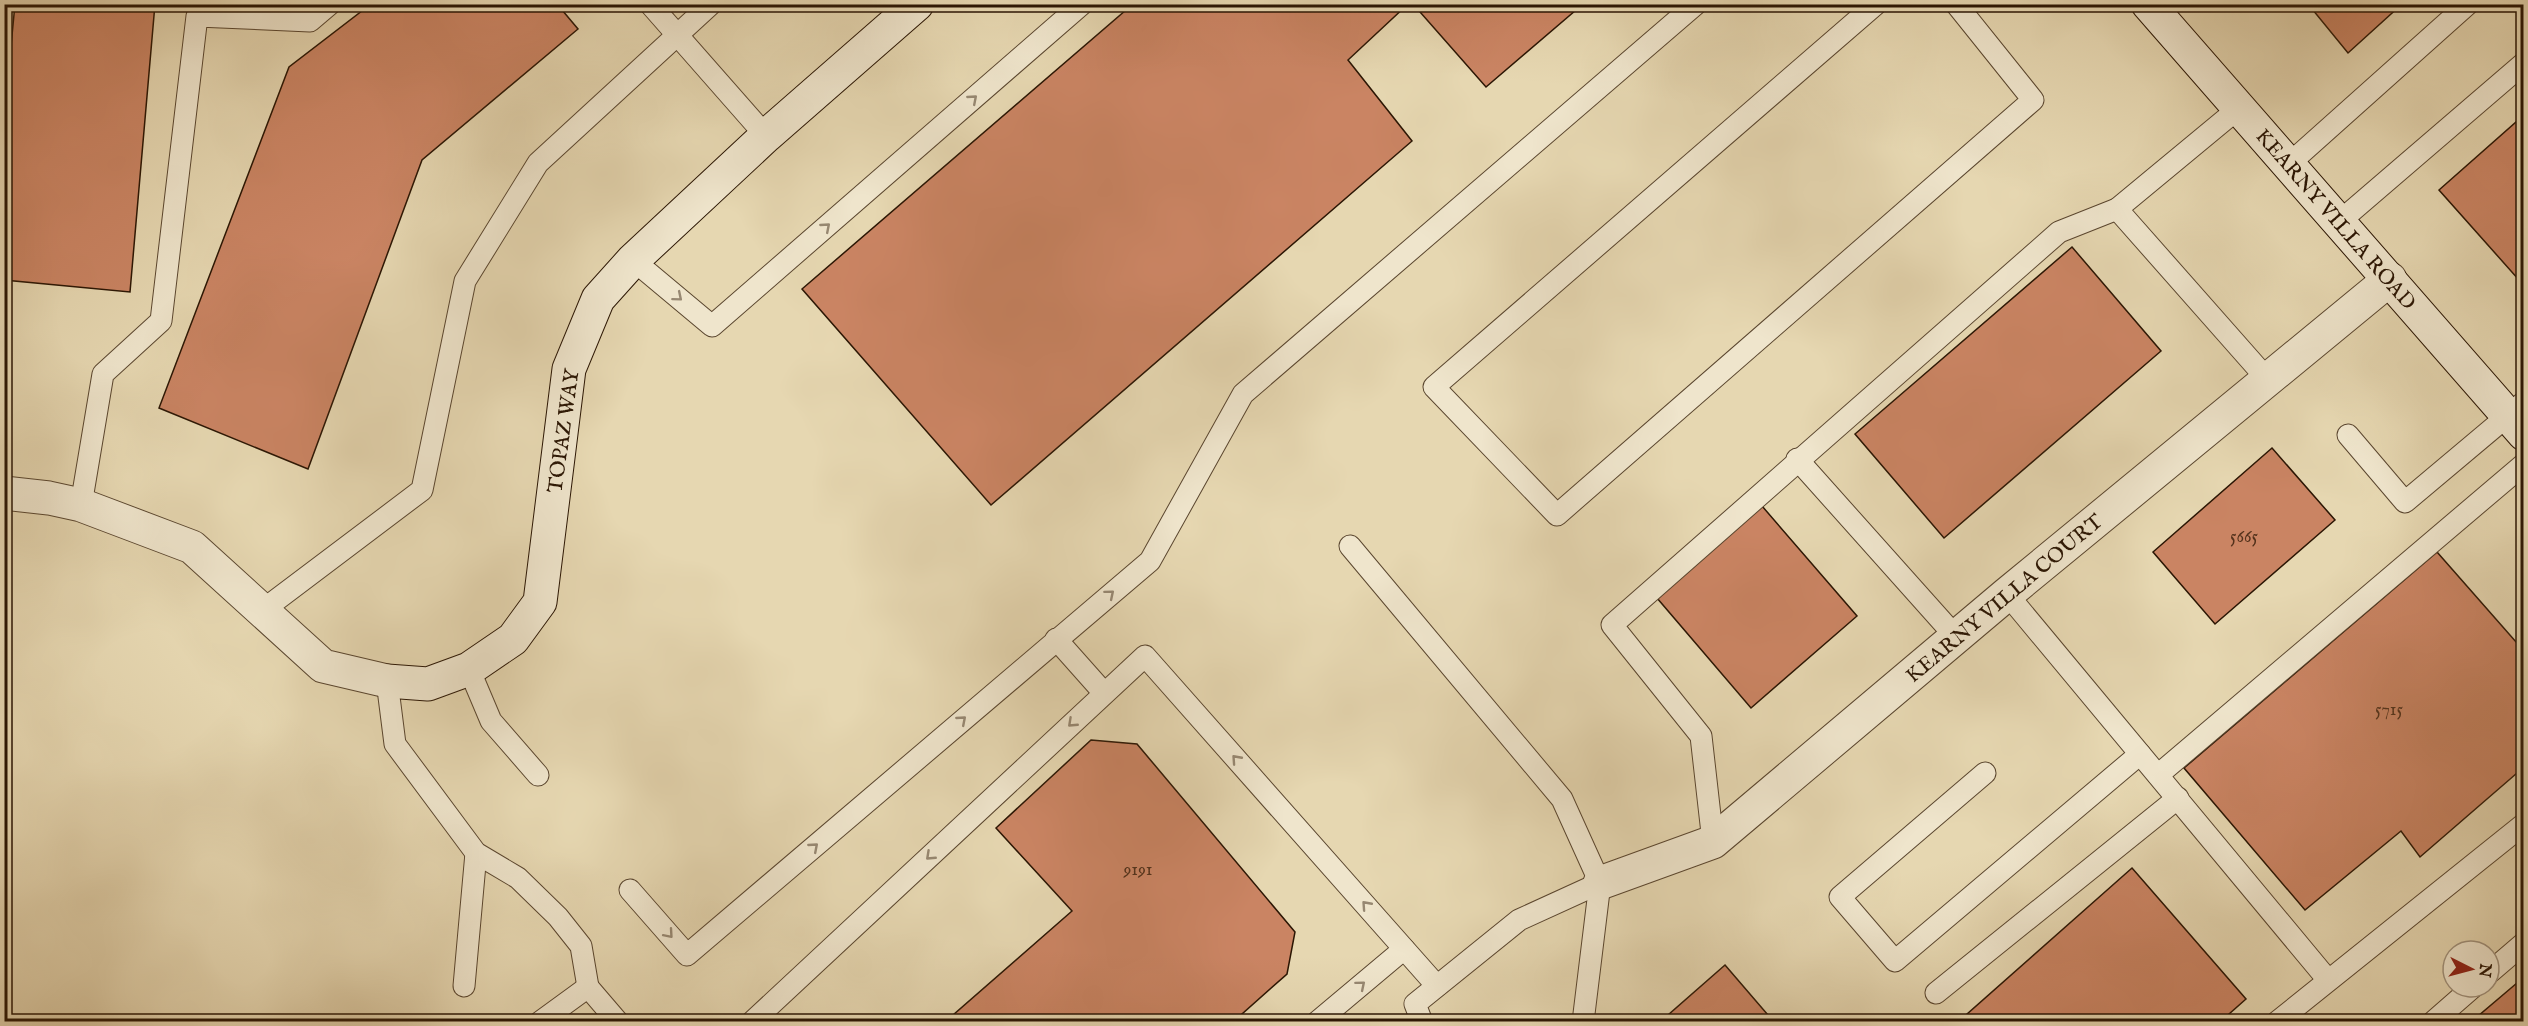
<svg xmlns="http://www.w3.org/2000/svg" width="2528" height="1026" font-family="'IM FELL English',serif">
<style>
.building{fill:#ca8463;stroke:#2b1604;stroke-width:1.5}
.lines{fill:none;stroke-linecap:round;stroke-linejoin:round}
.lane-casing{stroke:#5a462f;stroke-width:23}
.street-casing{stroke:#5a462f;stroke-width:35}
.secondary-casing{stroke:#2b1604;stroke-width:35}
.lane{stroke:#efe5cc;stroke-width:21}
.street{stroke:#efe5cc;stroke-width:33}
.secondary{stroke:#efe5cc;stroke-width:33}
.oneway{stroke:#978872}
.labels{text-anchor:middle;stroke-width:4.5;stroke-linejoin:round;paint-order:stroke}
.number-label{font-size:18px;fill:#53321c}
.street-label{font-size:21px;fill:#2b1604;stroke:#efe5cc}
</style>
<rect width="100%" height="100%" fill="#e6d7b1"/>
<filter id="stains"><feTurbulence type="fractalNoise" baseFrequency=".00333" numOctaves="4"/><feColorMatrix values="0 0 0 0 .2 0 0 0 0 .09 0 0 0 0 .02 0 0 0 .5 -.17"/></filter>
<radialGradient id="worn" r=".72"><stop offset=".6" stop-color="#630" stop-opacity="0"/><stop offset="1" stop-color="#630" stop-opacity=".3"/></radialGradient>
<!-- building -->
<g class="building">
<path d="M15 4H155L130 292 4 280V119Z"/>
<path d="M371 4H557L578 29 422 160 308 469 159 408 289 67Z"/>
<path d="M1133 4H1298L1301 8 1305 4H1408L1348 60 1412 141 991 505 802 289Z"/>
<path d="M1413 4H1583L1486 87Z"/>
<path d="M2308 4H2402L2348 53Z"/>
<path d="M2524 115V276L2519 280 2439 190Z"/>
<path d="M2072 247 2161 351 1944 538 1855 434Z"/>
<path d="M2272 448 2335 520 2215 624 2153 552Z"/>
<path d="M1762 506 1857 616 1751 708 1657 598Z"/>
<path d="M2437 552 2524 651V767L2420 857 2401 831 2305 910 2184 768Z"/>
<path d="M1091 740 1137 744 1295 932 1287 974 1233 1022H945L1072 911 996 828Z"/>
<path d="M2132 868 2246 999 2220 1022H1958Z"/>
<path d="M1725 965 1774 1022H1660Z"/>
<path d="M2524 977V1022H2471Z"/>
</g>
<g class="lines">
<defs>
<g id="lane">
<path d="M650 4 766 136"/>
<path d="M1876 4 1434 387 1557 515 2033 100 1956 4"/>
<path d="M2239 108 2117 209 2268 380"/>
<path d="M2289 164 2468 4"/>
<path d="M2339 222 2524 63"/>
<path d="M633 260 712 326 1082 4"/>
<path d="M2348 435 2405 502 2524 402"/>
<path d="M1797 459 1956 637"/>
<path d="M81 505 103 374 161 321 197 16 310 21 330 4"/>
<path d="M1350 546 1562 799 1600 883 1583 1022"/>
<path d="M2007 594 2328 980"/>
<path d="M263 610 422 490 465 281 538 163 711 4"/>
<path d="M1056 639 1104 693"/>
<path d="M469 669 491 721 538 775"/>
<path d="M387 681 395 744 476 853 518 878 558 917 581 946 588 987"/>
<path d="M1985 773 1840 897 1895 961 2140 754"/>
<path d="M2158 775 2524 464"/>
<path d="M1713 842 1701 736 1612 625 2059 232 2117 209"/>
<path d="M630 890 687 955 1150 561 1243 394 1696 4"/>
<path d="M2489 973 2524 943"/>
<path d="M464 986 476 853"/>
<path d="M1936 993 2178 798"/>
<path d="M540 1022 588 987 618 1022"/>
<path d="M752 1022 1145 656 1437 986"/>
<path d="M1317 1022 1404 949"/>
<path d="M1422 1022 1415 1004 1519 920 1600 883"/>
<path d="M2277 1022 2524 824"/>
<path d="M2433 1022 2473 987"/>
</g>
<g id="street">
<path d="M4 493 49 498 81 505 192 547 323 666 387 681"/>
<path d="M1600 883 1713 842 2007 594 2390 279"/>
</g>
<g id="secondary">
<path d="M2148 4 2524 434"/>
<path d="M387 681 428 684 469 669 513 639 540 602 569 369 598 299 633 260 766 136 917 4"/>
</g>
</defs>
<!-- lane casing -->
<use href="#lane" class="lane-casing"/>
<!-- street casing -->
<use href="#street" class="street-casing"/>
<!-- secondary casing -->
<use href="#secondary" class="secondary-casing"/>
<!-- lane -->
<use href="#lane" class="lane"/>
<!-- street -->
<use href="#street" class="street"/>
<!-- secondary -->
<use href="#secondary" class="secondary"/>
</g>
<!-- one-way arrows -->
<defs><path id="oneway-chevron" d="M-2-3.5L2.5 0L-2 3.5" fill="none" stroke-width="1.6" stroke-linecap="round" stroke-linejoin="round" transform="scale(1.5)"/></defs>
<g class="oneway">
<use href="#oneway-chevron" transform="translate(973 99) rotate(-41)"/>
<use href="#oneway-chevron" transform="translate(826 227) rotate(-41)"/>
<use href="#oneway-chevron" transform="translate(678 297) rotate(40)"/>
<use href="#oneway-chevron" transform="translate(1110 594) rotate(-40)"/>
<use href="#oneway-chevron" transform="translate(962 720) rotate(-41)"/>
<use href="#oneway-chevron" transform="translate(1072 723) rotate(137)"/>
<use href="#oneway-chevron" transform="translate(1236 759) rotate(-132)"/>
<use href="#oneway-chevron" transform="translate(814 847) rotate(-41)"/>
<use href="#oneway-chevron" transform="translate(930 856) rotate(137)"/>
<use href="#oneway-chevron" transform="translate(1366 905) rotate(-132)"/>
<use href="#oneway-chevron" transform="translate(669 934) rotate(49)"/>
<use href="#oneway-chevron" transform="translate(1361 985) rotate(-40)"/>
</g>
<g class="labels">
<!-- number labels -->
<g class="number-label">
<text x="2244" y="542">5665</text>
<text x="2389" y="715">5715</text>
<text x="1138" y="875">9191</text>
</g>
<!-- street labels -->
<g class="street-label">
<text transform="translate(2336 219) rotate(49)" y="7">KEARNY VILLA ROAD</text>
<text transform="translate(563 431) rotate(-82)" y="7">TOPAZ WAY</text>
<text transform="translate(2004 598) rotate(-40)" y="7">KEARNY VILLA COURT</text>
</g>
</g>
<!-- margin -->
<rect width="2528" height="1026" fill="none" stroke="#e6d7b1" stroke-width="24"/>
<rect x="6" y="6" width="2516" height="1014" fill="none" stroke="#2b1604" stroke-width="3"/>
<rect x="12" y="12" width="2504" height="1002" fill="none" stroke="#2b1604" stroke-width="1.5"/>
<!-- north arrow -->
<g transform="translate(2471 969) rotate(96)"><circle r="28" fill="#efe5cc" stroke="#a1927c" stroke-width="1.5"/>
<path d="M0-4.5L10 22L0 15L-10 22Z" fill="#8f2418"/>
<text y="-9" font-size="16" font-weight="bold" text-anchor="middle" fill="#2b1604">N</text>
</g>
<rect width="100%" height="100%" filter="url(#stains)"/>
<rect width="100%" height="100%" fill="url(#worn)"/>
</svg>
